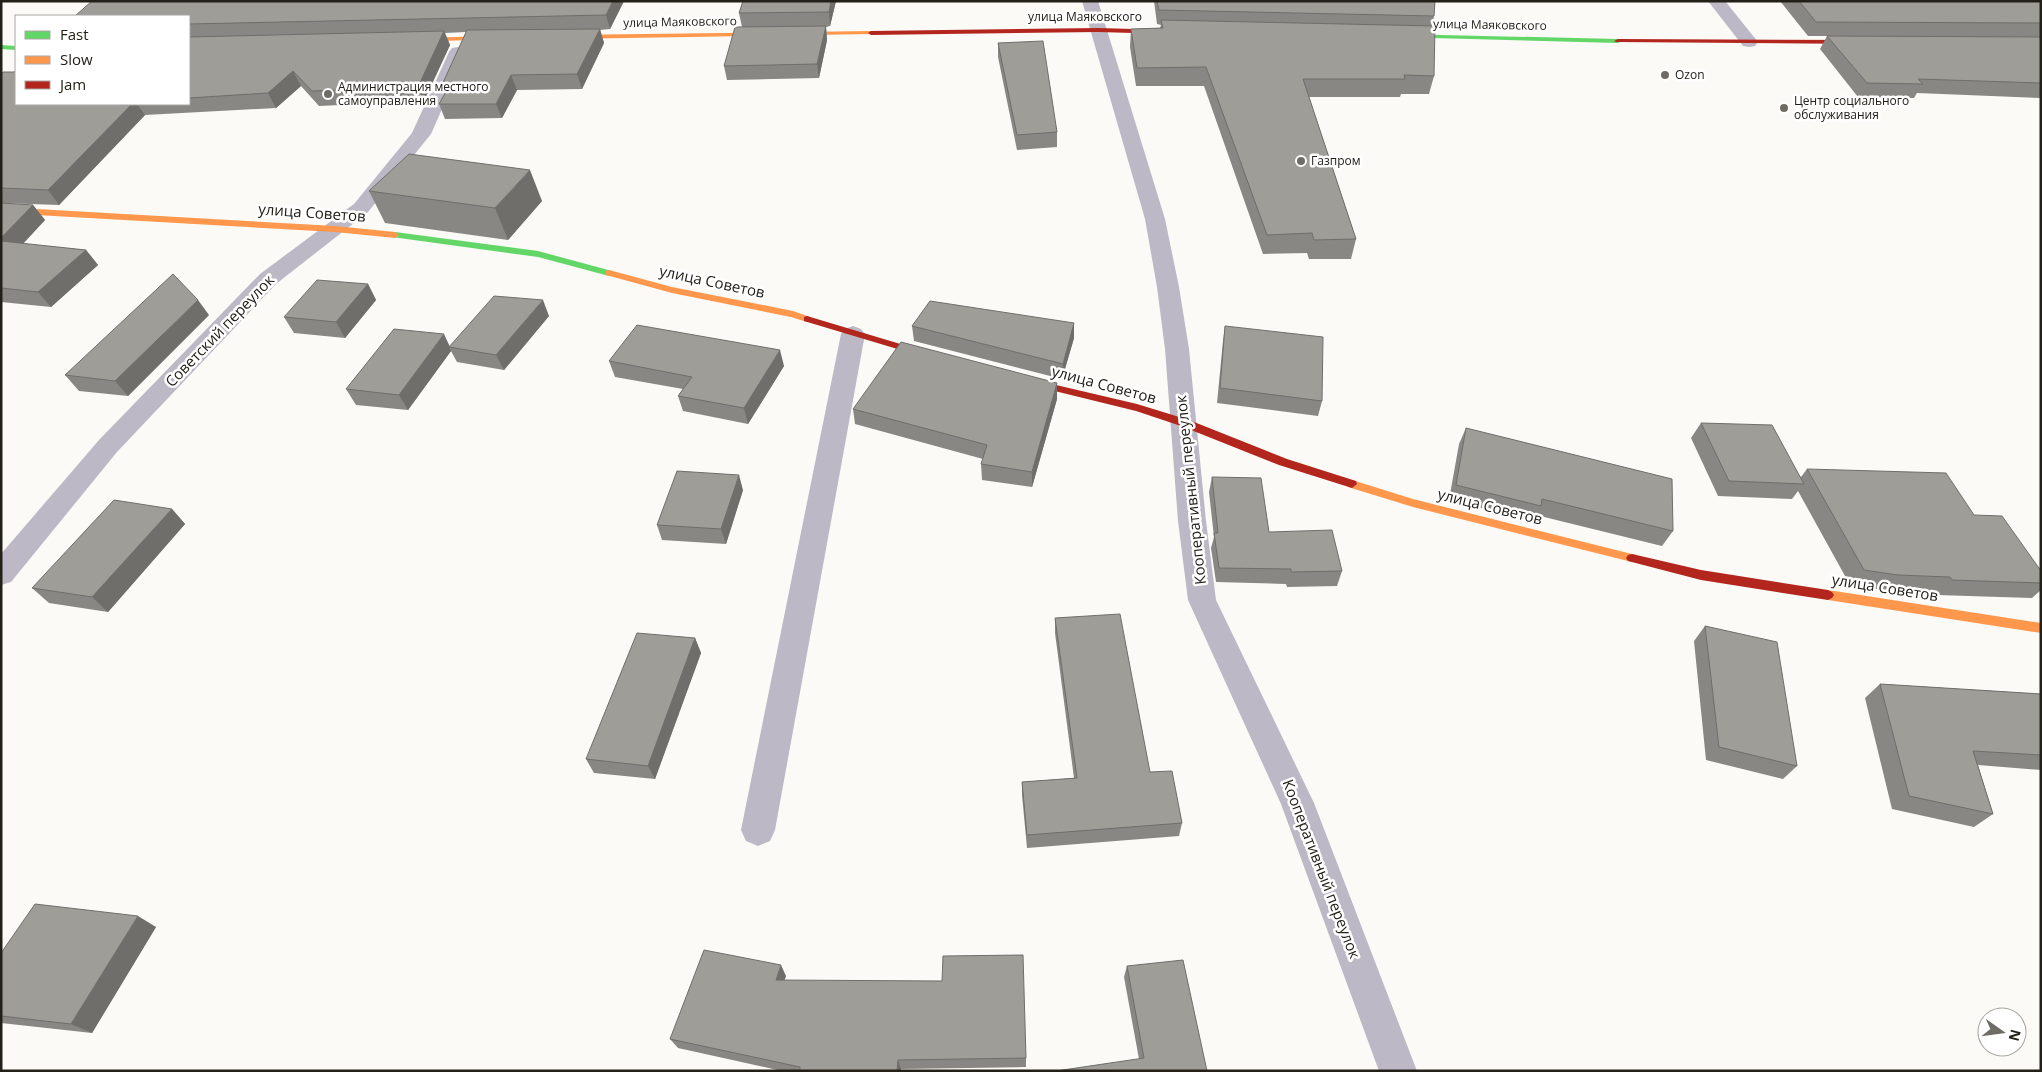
<svg xmlns="http://www.w3.org/2000/svg" width="2042" height="1072" font-family="'Open Sans',sans-serif">
<style>
.lines{fill:none;stroke-linecap:round;stroke-linejoin:round}
.street{fill:#bcb8c5;fill-rule:evenodd}
.fast{fill:#63d668;fill-rule:evenodd}
.slow{fill:#ff974d;fill-rule:evenodd}
.jam{fill:#b3261e;fill-rule:evenodd}
.wall{fill:#898783}
.shaded-wall{fill:#6f6e6a}
.building{fill:#9f9d98;stroke:#6f6e6a}
.poi-dot{fill:#6f6c66;stroke:#fff;stroke-width:2}
.labels{text-anchor:middle;stroke-width:5;stroke-linejoin:round;paint-order:stroke}
.far-street-label{font-size:12px;fill:#232019;stroke:#fff}
.far-poi-label{font-size:12px;fill:#232019;stroke:#fff;text-anchor:start}
.street-label{font-size:15px;fill:#232019;stroke:#fff}
</style>
<rect width="100%" height="100%" fill="#fbfaf6"/>
<g class="lines">
<!-- street -->
<g class="street">
<path d="M1082 1H1098L1165 219 1179 287 1189 349 1206 521 1216 600 1314 803 1417 1071H1379L1281 804 1188 600 1178 521 1165 349 1157 287 1145 219Z"/>
<path d="M1708 1H1725L1758 42 1755 46 1749 47 1743 46Z"/>
<path d="M458 47 464 48 467 52 431 134 368 212 276 284 117 452 11 582 1 585V554L99 440 260 274 354 204 412 133 449 52 452 48Z"/>
<path d="M853 326 861 329 865 334 775 830 770 841 758 846 746 841 741 830 841 334 845 329Z"/>
</g>
<!-- fast -->
<g class="fast">
<path d="M1397 34 1618 39 1622 41 1618 43 1395 37 1394 36Z"/>
<path d="M1 45 16 46V50L1 49Z"/>
<path d="M395 232 538 251 612 271 614 273 609 276 538 257 392 237 391 235Z"/>
</g>
<!-- slow -->
<g class="slow">
<path d="M871 31 873 32V34L565 39 562 37 565 35Z"/>
<path d="M499 36 501 37V39L410 42 406 40 410 38Z"/>
<path d="M1 207 335 226 395 232 399 235 395 238 335 232 1 213Z"/>
<path d="M609 270 672 287 793 311 810 317 812 319 807 322 791 317 672 293 606 275V271Z"/>
<path d="M1352 480 1413 499 1632 554 1636 555 1638 558 1636 561 1632 562 1413 507 1348 487 1347 484Z"/>
<path d="M1828 590 2041 623V633L1828 600 1824 598 1822 595 1824 592Z"/>
</g>
<!-- jam -->
<g class="jam">
<path d="M1098 28 1169 30 1172 32 1169 34 1098 32 871 35 868 33 871 31Z"/>
<path d="M1618 39 1862 40 1866 42 1862 44 1616 42 1614 41Z"/>
<path d="M807 316 937 355 939 357 934 360 804 321V317Z"/>
<path d="M1022 377 1137 404 1189 420 1287 459 1356 481 1357 484 1352 488 1279 465 1181 426 1136 411 1018 382 1017 380Z"/>
<path d="M1632 554 1701 570 1828 590 1832 592 1834 595 1832 598 1828 600 1701 580 1628 561 1626 558 1628 555Z"/>
</g>
</g>
<!-- wall -->
<g class="wall">
<path d="M624 1 610 29 600 30 604 43 582 89 517 90 502 118 445 119 439 104 445 93 442 85 466 32 445 33 450 45 424 101 319 106 301 86 276 108 145 115 59 205 1 203V74L16 104H189V16Z"/>
<path d="M743 1H836L830 26 826 27 827 40 819 78 727 80 724 66 742 27 739 13Z"/>
<path d="M1154 1H1435L1434 16 1432 26 1434 76 1429 94H1401L1400 97H1309L1356 239 1351 259H1309L1307 253 1263 254 1204 86H1136L1130 47 1131 29 1160 28 1161 25 1157 24Z"/>
<path d="M1780 1H2041V98L1917 93 1914 98 1858 97 1820 49 1827 36H1808Z"/>
<path d="M998 43 1057 132V147L1017 150 998 57Z"/>
<path d="M369 191 542 201 508 240 385 223Z"/>
<path d="M1 203 33 205 45 220 23 244 86 250 98 265 51 307 1 302Z"/>
<path d="M368 284 376 300 345 338 294 333 284 317Z"/>
<path d="M209 315 128 396 79 391 65 375Z"/>
<path d="M549 316 504 370 457 362 451 351 408 410 356 405 346 389 450 346Z"/>
<path d="M1074 323V338L1062 379 914 341 912 326Z"/>
<path d="M1225 326 1322 401 1318 416 1217 403 1223 341Z"/>
<path d="M609 361 784 366 748 424 683 411 678 396 683 389 615 377Z"/>
<path d="M1057 399 1032 487 982 480 981 464 983 459 855 424 853 409Z"/>
<path d="M1701 423 1801 477 1807 469 1974 515 2041 571V590L2032 598 1937 595 1935 592 1883 590 1850 585 1798 491 1792 499 1718 496 1691 438Z"/>
<path d="M1466 428 1673 531 1662 546 1536 515 1533 521 1449 500 1459 444Z"/>
<path d="M1212 477 1269 532 1342 571 1337 586 1287 587 1286 584 1216 582 1211 548 1214 537 1209 492Z"/>
<path d="M743 490 726 544 662 540 657 525Z"/>
<path d="M172 509 185 524 108 612 49 603 32 588Z"/>
<path d="M1055 618 1182 823 1179 836 1027 848 1022 795V782L1074 778 1055 633Z"/>
<path d="M1705 626 1797 766 1783 779 1706 760 1694 641Z"/>
<path d="M695 638 701 653 655 779 594 773 586 759Z"/>
<path d="M1880 684 2041 694V770L1978 765 1993 814 1974 827 1892 809 1865 698Z"/>
<path d="M156 927 92 1033 1 1023V953Z"/>
<path d="M1127 966 1207 1071 1139 1059 1124 977Z"/>
<path d="M786 976 784 980 1026 1058V1067L901 1069 900 1071H782L678 1048 670 1039Z"/>
</g>
<!-- shaded-wall -->
<g class="shaded-wall">
<path d="M613 1H624L610 29 606 15Z"/>
<path d="M831 1H836L830 26 829 12Z"/>
<path d="M826 26 827 40 819 78 817 64Z"/>
<path d="M600 29 604 43 582 89 577 74Z"/>
<path d="M444 31 450 45 424 101 418 87Z"/>
<path d="M293 71 301 86 276 108 268 93Z"/>
<path d="M511 75 517 90 502 118 496 104Z"/>
<path d="M132 104H137L145 115 59 205 48 190Z"/>
<path d="M530 170 542 201 508 240 495 208Z"/>
<path d="M33 205 45 220 11 256 1 245V238Z"/>
<path d="M86 250 98 265 51 307 38 292Z"/>
<path d="M368 284 376 300 345 338 336 322Z"/>
<path d="M198 300 209 315 128 396 115 381Z"/>
<path d="M543 300 549 316 504 370 496 355Z"/>
<path d="M1074 323V338L1062 379 1063 364Z"/>
<path d="M444 334 450 347H449L451 351 408 410 399 395Z"/>
<path d="M780 350 784 366 748 424 744 408Z"/>
<path d="M1057 383V399L1032 487V472Z"/>
<path d="M739 475 743 490 726 544 721 529Z"/>
<path d="M172 509 185 524 108 612 92 597Z"/>
<path d="M695 638 701 653 655 779 648 766Z"/>
<path d="M138 916 156 927 92 1033 71 1024Z"/>
<path d="M781 965 786 976 781 990 776 980Z"/>
<path d="M898 1060 901 1069 900 1071H897Z"/>
</g>
<!-- building -->
<g class="building">
<path d="M92 1H613L606 15 189 24V16H75Z"/>
<path d="M743 1H831L829 12 739 13Z"/>
<path d="M1157 1H1435L1434 16 1159 10Z"/>
<path d="M1799 1H2041V23L1816 22Z"/>
<path d="M1161 20 1435 26 1434 76 1404 75 1405 79H1303L1356 239 1314 240 1312 233 1267 235 1206 67 1137 68 1131 29 1163 28Z"/>
<path d="M826 26 817 64 724 66 735 27Z"/>
<path d="M600 29 577 74 511 75 496 104H439L450 85H442L467 30Z"/>
<path d="M444 31 418 87 312 91 293 71 268 93 189 98V37Z"/>
<path d="M1827 36 2041 37V83L1918 79 1923 84 1867 83Z"/>
<path d="M1043 41 1057 132 1017 135 998 43Z"/>
<path d="M16 70V104H132L48 190 1 188V74L3 72H14Z"/>
<path d="M409 154 530 170 495 208 369 191Z"/>
<path d="M1 203 33 205 1 238Z"/>
<path d="M1 241 86 250 38 292 1 288Z"/>
<path d="M173 274 198 300 115 381 65 375Z"/>
<path d="M317 280 368 284 336 322 284 317Z"/>
<path d="M494 296 543 300 496 355 449 347Z"/>
<path d="M930 301 1074 323 1063 364 912 326Z"/>
<path d="M637 325 780 350 744 408 678 396 692 377 609 361Z"/>
<path d="M1225 326 1323 337 1322 401 1220 388Z"/>
<path d="M394 329 444 334 399 395 346 389Z"/>
<path d="M901 342 1057 383 1032 472 981 464 987 445 853 409Z"/>
<path d="M1701 423 1772 425 1804 484 1729 481Z"/>
<path d="M1466 428 1672 479 1673 531 1542 499 1541 506 1456 485Z"/>
<path d="M1807 469 1946 473 1974 515 2002 516 2041 571V583L1952 580 1950 577 1898 575 1864 570Z"/>
<path d="M677 471 739 475 721 529 657 525Z"/>
<path d="M1212 477 1261 478 1269 532 1332 530 1342 571 1291 572V569L1219 568 1214 533H1218Z"/>
<path d="M114 500 172 509 92 597 32 588Z"/>
<path d="M1120 614 1150 772 1172 771 1182 823 1027 835 1022 782 1077 778 1055 618Z"/>
<path d="M1705 626 1777 642 1797 766 1719 747Z"/>
<path d="M637 633 695 638 648 766 586 759Z"/>
<path d="M1880 684 2041 694V755L1973 751 1993 814 1909 796Z"/>
<path d="M35 904 138 916 71 1024 1 1016V953Z"/>
<path d="M704 950 781 965 776 980 942 981 943 956 1023 955 1026 1058 898 1060 897 1071H800V1067L670 1039Z"/>
<path d="M1183 960 1207 1071H1056L1144 1058 1127 966Z"/>
</g>
<!-- markers -->
<g class="poi-dot">
<circle cx="1665" cy="75" r="5"/>
<circle cx="328" cy="94" r="5"/>
<circle cx="1784" cy="108" r="5"/>
<circle cx="1301" cy="161" r="5"/>
</g>
<g class="labels">
<!-- far-street labels -->
<g class="far-street-label">
<text x="1085" y="21">улица Маяковского</text>
<text transform="translate(680 22) rotate(-1)" y="4">улица Маяковского</text>
<text transform="translate(1490 25) rotate(1)" y="4">улица Маяковского</text>
</g>
<!-- far-poi labels -->
<g class="far-poi-label">
<text x="1675" y="79">Ozon</text>
<text x="338" y="91">Администрация местного<tspan x="338" dy="14">самоуправления</tspan></text>
<text x="1794" y="105">Центр социального<tspan x="1794" dy="14">обслуживания</tspan></text>
<text x="1311" y="165">Газпром</text>
</g>
<!-- street labels -->
<g class="street-label">
<text transform="translate(312 213) rotate(4)" y="5">улица Советов</text>
<text transform="translate(712 282) rotate(12)" y="5">улица Советов</text>
<text transform="translate(220 331) rotate(-46)" y="5">Советский переулок</text>
<text transform="translate(1104 385) rotate(15)" y="5">улица Советов</text>
<text transform="translate(1191 490) rotate(-96)" y="5">Кооперативный переулок</text>
<text transform="translate(1490 507) rotate(14)" y="5">улица Советов</text>
<text transform="translate(1885 588) rotate(9)" y="5">улица Советов</text>
<text transform="translate(1321 869) rotate(69)" y="5">Кооперативный переулок</text>
</g>
</g>
<!-- border -->
<rect width="2042" height="1072" fill="none" stroke="#232019" stroke-width="5"/>
<!-- legend -->
<rect x="15" y="15" width="175" height="90" fill="#ffffff" stroke="#a7a6a3"/>
<rect x="25" y="31" width="25" height="8" fill="#63d668" stroke="#a7a6a3"/>
<text x="60" y="40" font-size="15" fill="#232019">Fast</text>
<rect x="25" y="56" width="25" height="8" fill="#ff974d" stroke="#a7a6a3"/>
<text x="60" y="65" font-size="15" fill="#232019">Slow</text>
<rect x="25" y="81" width="25" height="8" fill="#b3261e" stroke="#a7a6a3"/>
<text x="60" y="90" font-size="15" fill="#232019">Jam</text>
<!-- north arrow -->
<g transform="translate(2002 1032) rotate(104)"><circle r="24" fill="#ffffff" stroke="#a7a6a3"/>
<path d="M0-4L9 19L0 12L-9 19Z" fill="#6f6c66"/>
<text y="-8" font-size="14" font-weight="bold" text-anchor="middle" fill="#232019">N</text>
</g>
</svg>
